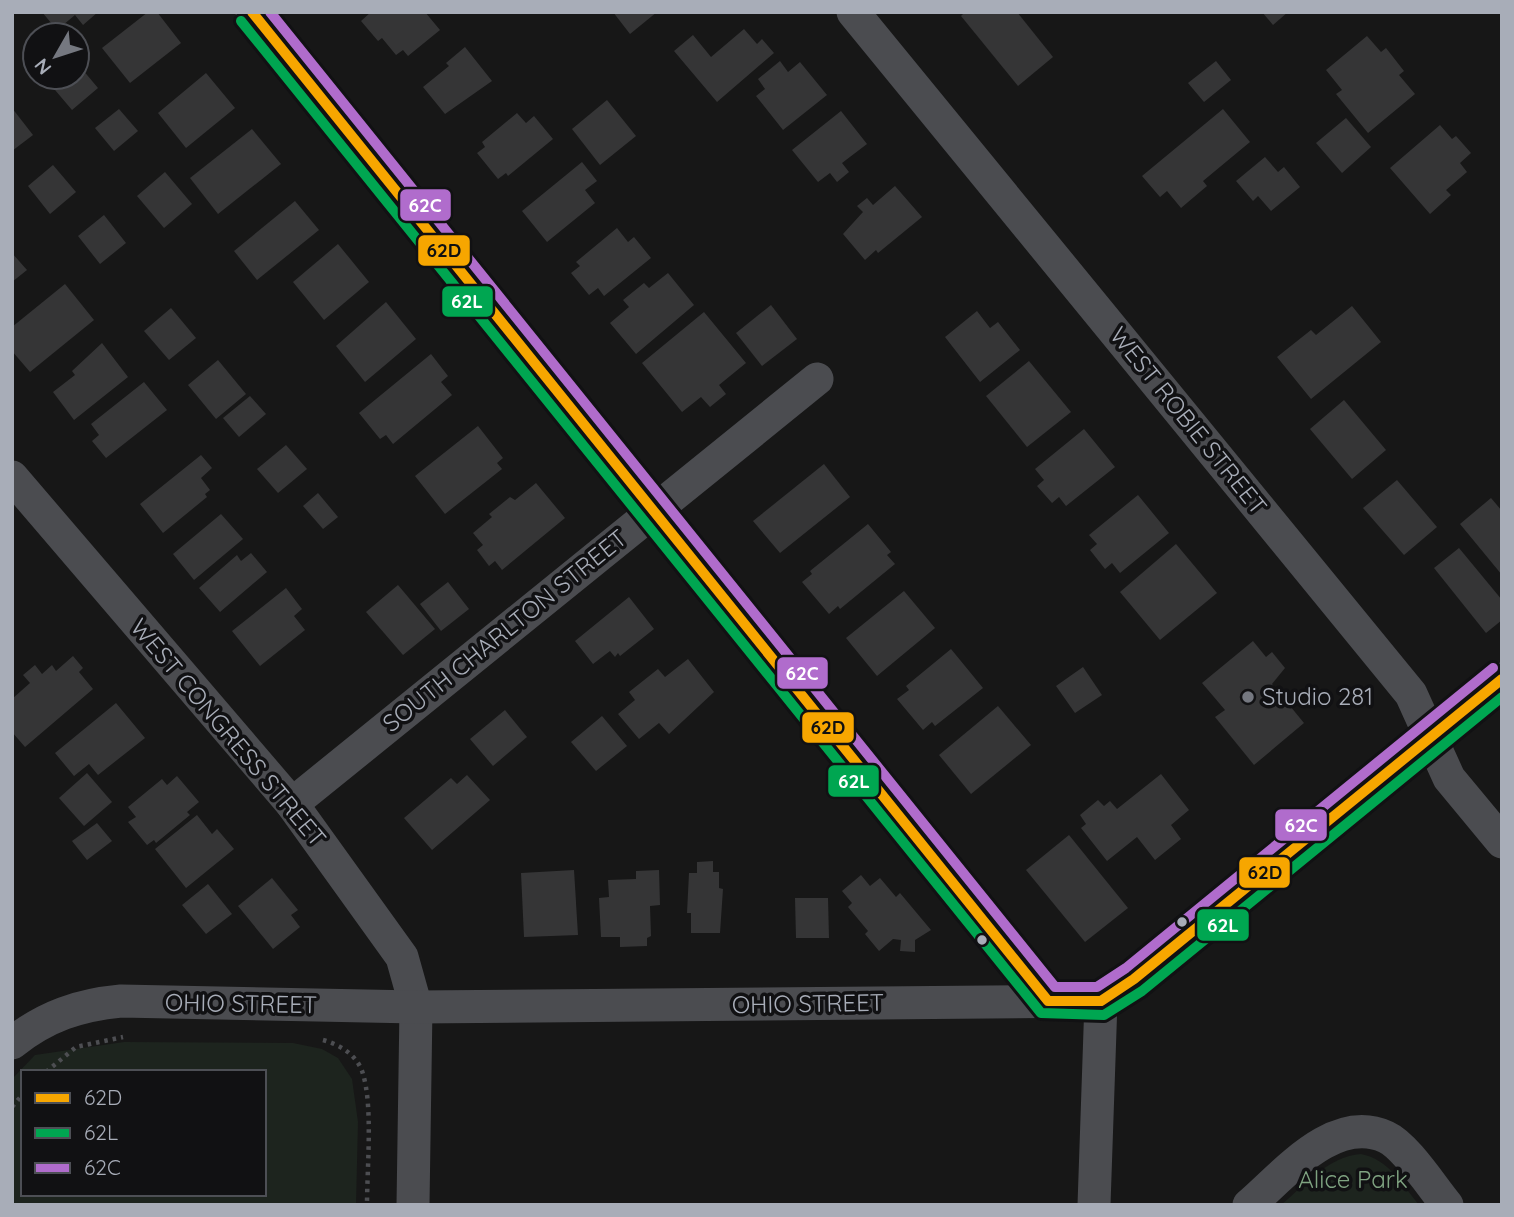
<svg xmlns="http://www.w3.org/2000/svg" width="1514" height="1217" font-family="Quicksand,sans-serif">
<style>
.green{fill:#1d241e;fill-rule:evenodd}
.building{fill:#353536}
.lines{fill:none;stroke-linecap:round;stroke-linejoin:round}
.path{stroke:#4d4e52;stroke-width:4.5;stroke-dasharray:3.5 5;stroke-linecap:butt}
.minor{stroke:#4b4c50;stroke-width:33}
.bus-1-casing{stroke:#111113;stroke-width:16}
.bus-2-casing{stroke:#111113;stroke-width:16}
.bus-3-casing{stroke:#111113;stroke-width:16}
.bus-1{stroke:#f7a600;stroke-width:10}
.bus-2{stroke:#00a651;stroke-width:10}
.bus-3{stroke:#b06ccc;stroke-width:10}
.poi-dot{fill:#757880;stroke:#111113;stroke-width:2.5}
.bus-dot{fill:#a8adb8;stroke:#111113;stroke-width:2.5}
.labels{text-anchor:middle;stroke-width:7;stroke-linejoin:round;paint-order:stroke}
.street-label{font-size:24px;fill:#a8adb8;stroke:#111113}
.poi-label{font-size:24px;fill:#a8adb8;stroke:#111113;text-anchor:start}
.park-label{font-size:24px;fill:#7fa381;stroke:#111113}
.line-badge{stroke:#111113;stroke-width:2.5}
.badge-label{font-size:19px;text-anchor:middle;font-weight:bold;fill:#fff}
.pale-badge-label{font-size:19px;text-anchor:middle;font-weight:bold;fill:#111}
</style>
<rect width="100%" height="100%" fill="#171717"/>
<!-- green -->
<g class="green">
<path d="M124 1042 293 1043 322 1049 338 1058 352 1079 358 1122 356 1205H12V1079L35 1055ZM23 1072H264V1194H23Z"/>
<path d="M1361 1154C1388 1159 1402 1184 1419 1205H1281C1305 1185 1329 1156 1361 1154Z"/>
</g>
<!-- building -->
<g class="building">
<path d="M42 12H98L83 25 75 15 57 30Z"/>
<path d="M148 12H157L181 43 130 83 102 48Z"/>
<path d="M371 12H425L440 30 408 56 403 50 396 55 382 38 378 41 361 21Z"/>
<path d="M613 12H657L630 34Z"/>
<path d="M965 12H1017L1053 57 1018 86 961 16Z"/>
<path d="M1262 12H1288L1273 25Z"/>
<path d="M744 29 757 44 762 39 774 53 717 102 674 51 693 35 711 57Z"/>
<path d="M1367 36 1381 52 1386 48 1404 71 1399 75 1415 94 1368 133 1336 94 1342 90 1326 70Z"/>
<path d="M465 47 492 81 445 114 423 87 449 66 446 63Z"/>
<path d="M780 61 788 72 800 62 827 95 783 130 756 96 765 89 758 79Z"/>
<path d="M1216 61 1231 80 1204 102 1188 83Z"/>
<path d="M77 63 98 88 72 110 44 77H77Z"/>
<path d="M206 73 235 108 186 148 158 113Z"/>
<path d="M607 100 636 136 600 165 572 129Z"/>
<path d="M12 108 33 135 12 151Z"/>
<path d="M119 109 138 131 114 151 95 128Z"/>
<path d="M1223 109 1250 142 1203 181 1207 186 1181 208 1167 191 1160 197 1142 176Z"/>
<path d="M841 111 867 144 842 163 849 172 837 182 830 173 818 182 792 150Z"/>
<path d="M517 113 526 123 534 116 553 139 508 176 506 173 498 179 477 153 485 147 482 142Z"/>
<path d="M1346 118 1371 147 1342 173 1316 143Z"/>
<path d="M1440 125 1452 139 1456 136 1471 153 1460 163 1467 172 1446 190 1451 195 1430 214 1390 168Z"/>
<path d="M252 129 281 164 218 214 190 178Z"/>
<path d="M1265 157 1278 172 1284 167 1300 187 1271 211 1258 196 1253 201 1236 181Z"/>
<path d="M582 162 597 181 585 190 595 203 547 242 522 211Z"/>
<path d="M53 165 76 192 50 214 28 186Z"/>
<path d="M165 172 192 204 164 228 137 196Z"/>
<path d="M895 186 922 217 878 253 876 250 865 260 843 234 863 212 857 206 867 198 873 205Z"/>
<path d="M295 201 319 230 257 280 234 251Z"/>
<path d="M104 215 126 243 100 264 78 236Z"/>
<path d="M617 228 628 242 634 237 651 258 604 296 598 288 589 295 571 273 580 266 576 262Z"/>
<path d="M338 244 369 282 324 320 293 282Z"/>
<path d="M12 253 27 270 12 282Z"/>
<path d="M668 273 694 305 636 354 610 323 629 307 623 300 644 283 649 288Z"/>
<path d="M65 284 94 320 30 372 12 351V327Z"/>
<path d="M386 302 416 339 365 382 336 346Z"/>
<path d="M771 305 797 339 762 366 736 333Z"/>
<path d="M1352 306 1381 342 1311 399 1277 357 1311 330 1316 335Z"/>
<path d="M171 308 196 338 169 360 144 331Z"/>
<path d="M977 311 990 328 998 322 1020 350 980 382 945 337Z"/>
<path d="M704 312 746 363 719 385 726 394 710 407 701 397 682 412 642 363Z"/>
<path d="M102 343 128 377 74 420 53 392 75 375 72 371Z"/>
<path d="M431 354 448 376 441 382 452 395 393 444 386 435 380 439 359 413Z"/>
<path d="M218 360 246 394 216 419 188 385Z"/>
<path d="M1029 361 1071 412 1027 447 986 396Z"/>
<path d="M144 382 167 410 106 458 92 441 99 435 91 424Z"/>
<path d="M250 396 266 414 239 437 223 418Z"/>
<path d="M1344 400 1386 450 1352 479 1310 429Z"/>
<path d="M478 426 503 458 497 463 502 469 445 514 415 476Z"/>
<path d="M1084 429 1115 467 1066 506 1059 497 1052 503 1037 486 1044 480 1035 469Z"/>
<path d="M286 445 307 469 278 493 257 469Z"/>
<path d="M201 455 212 468 201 478 210 490 205 494 207 497 163 533 140 504Z"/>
<path d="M824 464 850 497 780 553 753 521Z"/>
<path d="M1397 480 1437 527 1404 555 1363 508Z"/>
<path d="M536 483 565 518 502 570 495 561 489 566 477 550 483 545 473 533 492 517 489 514 510 497 515 500Z"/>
<path d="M318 493 338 517 323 529 303 506Z"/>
<path d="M1138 495 1169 533 1120 573 1112 563 1105 569 1090 550 1097 544 1089 535Z"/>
<path d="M1491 498 1502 511V575L1460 524Z"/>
<path d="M221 514 243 539 194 580 173 554Z"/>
<path d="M868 524 891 552 887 555 895 564 840 609 838 606 829 614 802 582 812 574 810 571Z"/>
<path d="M1176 544 1217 593 1160 640 1120 592Z"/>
<path d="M1459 548 1502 600V620L1486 633 1434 568Z"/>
<path d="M251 553 267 572 220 612 199 588 237 555 241 561Z"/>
<path d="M448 582 469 609 441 631 420 604Z"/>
<path d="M398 585 435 629 403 655 366 612Z"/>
<path d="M286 588 302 609 294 616 305 630 260 666 232 631Z"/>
<path d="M904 591 935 628 877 676 846 638Z"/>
<path d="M629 597 654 629 620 656 618 653 615 657 610 651 593 664 575 641Z"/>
<path d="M1253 641 1266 657 1272 652 1285 668 1272 684 1304 723 1254 765 1215 717 1225 710 1202 683Z"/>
<path d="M951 649 983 688 935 726 932 722 923 730 897 699 909 690 906 686Z"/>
<path d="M73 656 83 668 79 672 93 689 25 747 12 732V699L30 683 23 675 35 665 42 674 52 665 56 671Z"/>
<path d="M688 659 714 692 669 734 659 723 639 739 618 714 635 700 629 692 658 669 665 677Z"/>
<path d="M1083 667 1102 695 1075 713 1056 686Z"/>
<path d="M116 703 145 738 98 775 89 764 74 776 55 753Z"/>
<path d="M998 706 1031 745 971 794 939 755Z"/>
<path d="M505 710 527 737 493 766 470 739Z"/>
<path d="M602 716 627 746 596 771 571 742Z"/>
<path d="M87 773 112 802 84 826 59 798Z"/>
<path d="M1161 774 1189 810 1171 825 1181 839 1155 860 1137 837 1107 861 1081 828 1086 824 1080 815 1098 800 1104 806 1110 801 1117 809Z"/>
<path d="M467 775 490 800 432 850 404 818 451 778 457 784Z"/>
<path d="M177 776 199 802 187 812 190 815 156 843 154 840 147 845 128 822 136 817 128 807 162 779 167 785Z"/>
<path d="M197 815 212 834 217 829 234 849 186 888 155 849Z"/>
<path d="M97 823 112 841 87 860 72 841Z"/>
<path d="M1069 835 1128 908 1085 942 1026 870Z"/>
<path d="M713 861V872H719V888L723 889 720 933H691V913H687L689 873H697V862Z"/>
<path d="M574 870 578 935 524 937 521 873Z"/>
<path d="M659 870 660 905 650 906 651 936 647 938V946L620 947V937H601L599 898 609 897 608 880 636 879V871Z"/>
<path d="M861 875 870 886 880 878 896 897 900 893 931 930 915 940V952L900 951 901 940 893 939 879 951 865 934 868 931 848 907 852 903 842 891Z"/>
<path d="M272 878 298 910 291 915 300 927 273 949 238 906Z"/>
<path d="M208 884 232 914 206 934 182 905Z"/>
<path d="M795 898H828L829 938H796Z"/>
</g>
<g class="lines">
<!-- path -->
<g class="path">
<path d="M323 1040C341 1045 358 1056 363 1074 373 1107 367 1168 367 1205"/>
<path d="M46 1072 76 1047 123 1037"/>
<path d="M12 1107 23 1094"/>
</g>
<!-- minor -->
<g class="minor">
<path d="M252 12 1048 1001"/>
<path d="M853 12 1411 694 1449 778 1502 842"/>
<path d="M12 477 292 804 402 957 416 1007 413 1205"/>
<path d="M292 804 817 379"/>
<path d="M12 1043C46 1016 79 1005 121 1001L416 1007 1101 1001 1134 979 1502 679"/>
<path d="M1094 1205 1101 1001"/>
<path d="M1249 1205C1284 1175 1334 1113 1386 1137 1406 1146 1432 1187 1447 1205"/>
</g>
<defs>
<path id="bus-1" d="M252 12 1048 1001H1101L1134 979 1502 679"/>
<path id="bus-2" d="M241 21 1041 1013 1104 1015 1142 991 1502 697"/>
<path id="bus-3" d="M270 12 1055 987H1097L1126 968 1493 668"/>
</defs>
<!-- bus-1 casing -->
<use href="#bus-1" class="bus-1-casing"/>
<!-- bus-2 casing -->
<use href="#bus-2" class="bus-2-casing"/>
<!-- bus-3 casing -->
<use href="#bus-3" class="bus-3-casing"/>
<!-- bus-1 -->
<use href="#bus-1" class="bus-1"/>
<!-- bus-2 -->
<use href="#bus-2" class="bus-2"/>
<!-- bus-3 -->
<use href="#bus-3" class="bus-3"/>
</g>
<!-- markers -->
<circle class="poi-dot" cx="1248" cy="697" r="7"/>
<g class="bus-dot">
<circle cx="1182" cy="922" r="6"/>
<circle cx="982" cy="940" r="6"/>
</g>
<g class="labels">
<!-- street labels -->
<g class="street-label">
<text transform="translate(1188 421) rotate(51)" y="8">WEST ROBIE STREET</text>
<text transform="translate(505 631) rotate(-39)" y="8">SOUTH CHARLTON STREET</text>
<text transform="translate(228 733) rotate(50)" y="8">WEST CONGRESS STREET</text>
<text transform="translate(241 1004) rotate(1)" y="8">OHIO STREET</text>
<text transform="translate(808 1004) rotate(-1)" y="8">OHIO STREET</text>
</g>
<!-- poi labels -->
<g class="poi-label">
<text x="1262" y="705">Studio 281</text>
</g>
<!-- park labels -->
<g class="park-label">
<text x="1353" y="1188">Alice Park</text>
</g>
</g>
<g class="line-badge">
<rect x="399" y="188" width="53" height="34" rx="7" fill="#b06ccc"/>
<rect x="417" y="234" width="54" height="33" rx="7" fill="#f7a600"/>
<rect x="441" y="285" width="53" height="33" rx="7" fill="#00a651"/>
<rect x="776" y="656" width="53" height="34" rx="7" fill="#b06ccc"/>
<rect x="801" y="711" width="54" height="33" rx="7" fill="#f7a600"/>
<rect x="827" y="764" width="53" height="34" rx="7" fill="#00a651"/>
<rect x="1274" y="808" width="54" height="34" rx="7" fill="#b06ccc"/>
<rect x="1238" y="856" width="53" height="33" rx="7" fill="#f7a600"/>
<rect x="1196" y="908" width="54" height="34" rx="7" fill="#00a651"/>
</g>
<g class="badge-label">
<text x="425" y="212">62C</text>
<text x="467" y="308">62L</text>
<text x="802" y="680">62C</text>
<text x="854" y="788">62L</text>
<text x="1301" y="832">62C</text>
<text x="1223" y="932">62L</text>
</g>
<g class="pale-badge-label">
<text x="444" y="257">62D</text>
<text x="828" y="734">62D</text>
<text x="1265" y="879">62D</text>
</g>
<!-- border -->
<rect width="1514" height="1217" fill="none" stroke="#a8adb8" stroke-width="28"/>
<!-- legend -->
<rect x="21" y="1070" width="245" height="126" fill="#111113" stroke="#4d4f55" stroke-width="2"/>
<rect x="35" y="1093" width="35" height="10" fill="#f7a600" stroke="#4d4f55" stroke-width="2"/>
<text x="84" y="1105" font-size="21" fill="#a8adb8">62D</text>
<rect x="35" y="1128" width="35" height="10" fill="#00a651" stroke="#4d4f55" stroke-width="2"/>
<text x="84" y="1140" font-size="21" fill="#a8adb8">62L</text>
<rect x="35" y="1163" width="35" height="10" fill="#b06ccc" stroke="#4d4f55" stroke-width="2"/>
<text x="84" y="1175" font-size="21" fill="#a8adb8">62C</text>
<!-- north arrow -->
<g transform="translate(56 56) rotate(231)"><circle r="33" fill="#111113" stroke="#4d4f55" stroke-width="2"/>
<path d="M0-5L12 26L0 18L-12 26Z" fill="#757880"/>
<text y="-10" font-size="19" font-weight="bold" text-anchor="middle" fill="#a8adb8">N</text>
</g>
</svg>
